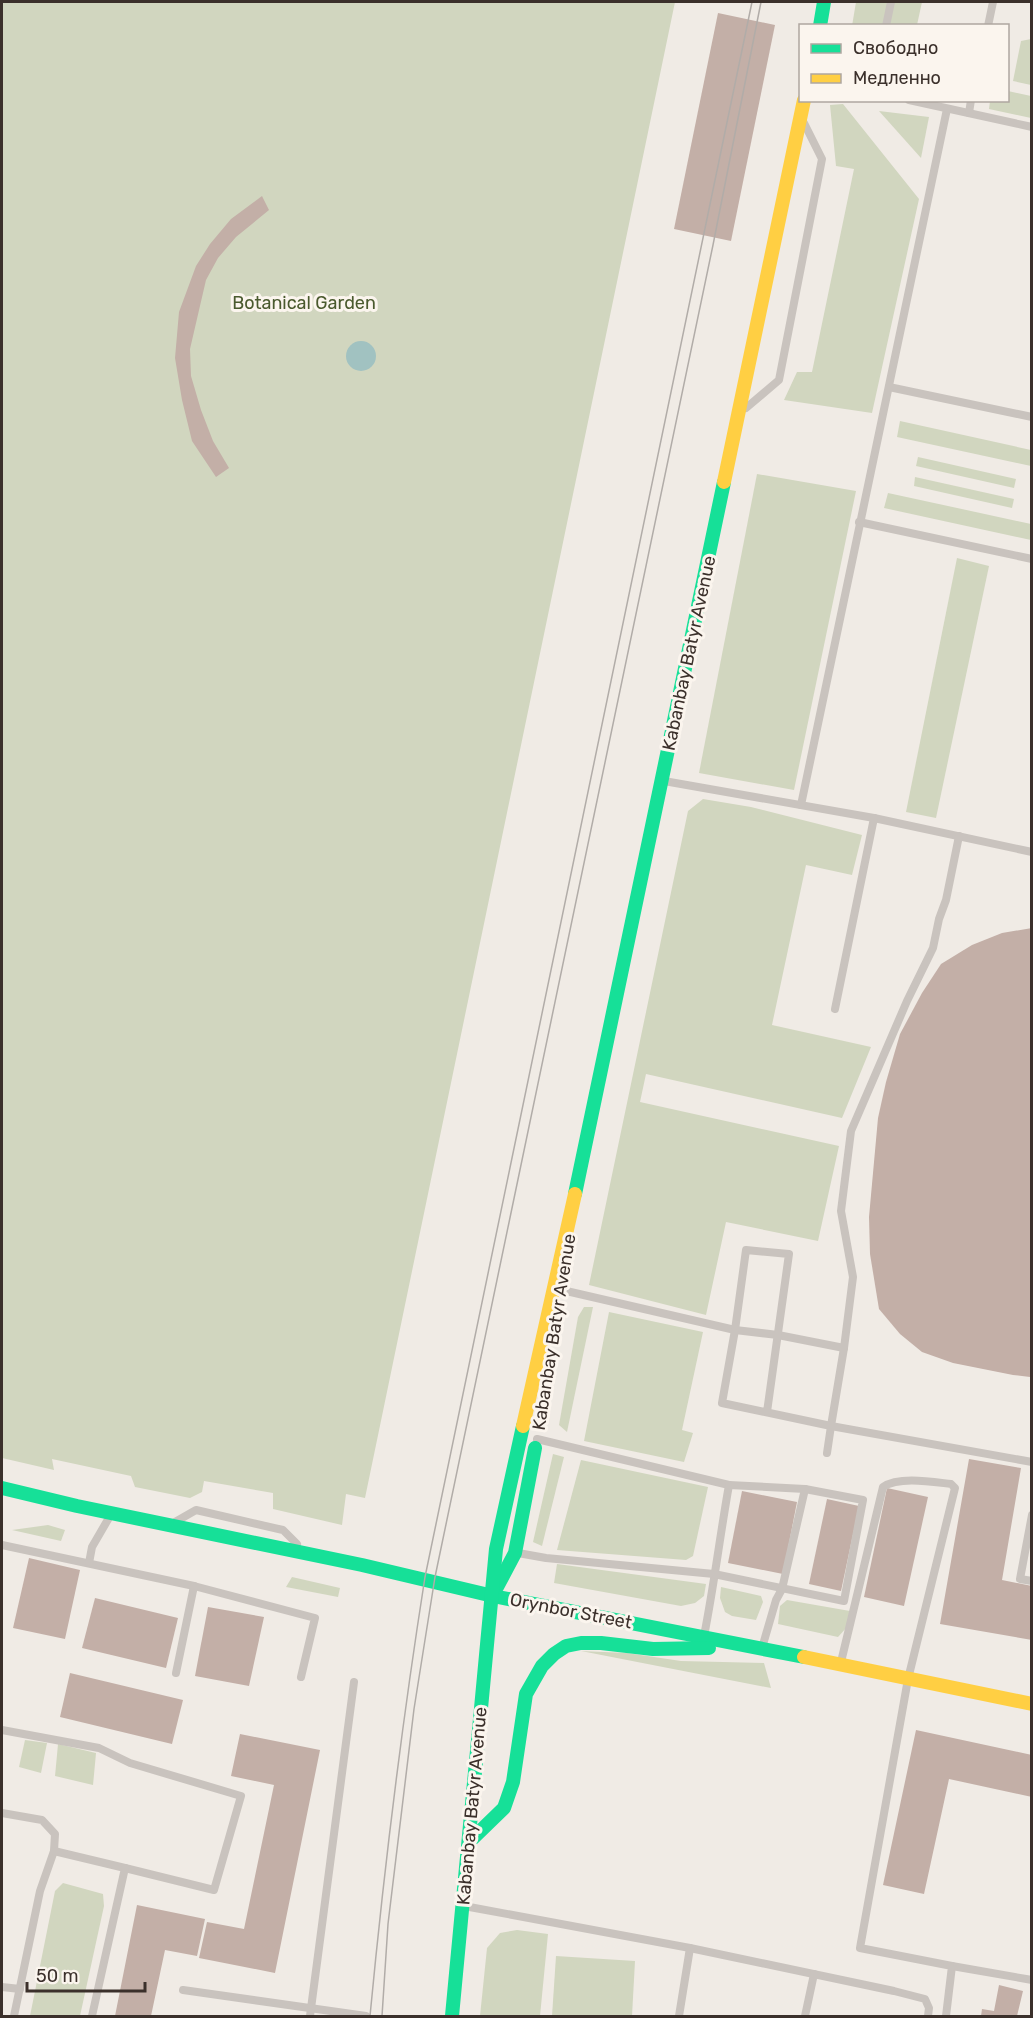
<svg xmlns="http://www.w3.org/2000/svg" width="1033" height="2018" font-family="Rubik,sans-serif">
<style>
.green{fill:#d1d6bf}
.water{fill:#a1c2c1}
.building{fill:#c3afa7}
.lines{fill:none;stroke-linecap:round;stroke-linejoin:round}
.lane{stroke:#c9c3be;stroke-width:8}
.fast{stroke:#16e098;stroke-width:14}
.slow{stroke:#ffcf43;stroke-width:14}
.tram{stroke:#b1aca8;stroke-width:1.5}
.labels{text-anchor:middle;stroke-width:6;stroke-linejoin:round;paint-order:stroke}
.park-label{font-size:18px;fill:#4a5a2e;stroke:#fbf5ee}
.street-label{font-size:18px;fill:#3b302b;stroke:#fbf5ee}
</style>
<rect width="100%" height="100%" fill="#f0ebe5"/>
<!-- green -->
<g class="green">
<path d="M2 2H675L365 1498 346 1494 342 1525 273 1509V1493L204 1481 202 1492 190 1498 135 1487 131 1476 52 1459 54 1470 2 1458Z"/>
<path d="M856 2H922L917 25 852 26Z"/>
<path d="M1031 39V85L1013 81 1021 41Z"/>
<path d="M1008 91 1031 96V118L989 109 990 101 1008 100Z"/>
<path d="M843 104 919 199 872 413 784 400 797 372H812L854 169 836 166 830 105Z"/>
<path d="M879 111 929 117 921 158Z"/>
<path d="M900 421 1031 450V466L897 437Z"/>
<path d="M918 457 1016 479 1014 488 916 466Z"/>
<path d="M757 474 856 491 794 790 699 773Z"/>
<path d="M915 477 1014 499 1012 508 914 486Z"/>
<path d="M888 493 1031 524V540L884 508Z"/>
<path d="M957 558 989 566 936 818 906 812Z"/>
<path d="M703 799 751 807 862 835 852 875 806 865 772 1025 871 1047 842 1118 646 1074 640 1102 839 1146 818 1241 726 1222 706 1315 589 1285 688 811Z"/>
<path d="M584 1307H593L567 1432 559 1425 578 1317Z"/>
<path d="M609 1312 703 1332 682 1430 693 1433 684 1462 584 1441Z"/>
<path d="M553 1454 564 1457 542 1546 533 1542Z"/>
<path d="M581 1460 708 1487 693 1556 686 1560 557 1550Z"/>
<path d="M48 1525 65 1530 61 1541 12 1530Z"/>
<path d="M557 1564 706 1584 704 1596 695 1603 681 1606 554 1583Z"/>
<path d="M292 1577 340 1588 338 1597 286 1587Z"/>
<path d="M721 1587 761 1596 763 1602 756 1620 732 1616 725 1612 720 1598Z"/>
<path d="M787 1600 850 1611 847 1627 838 1637 778 1624 780 1606Z"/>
<path d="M581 1651 627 1653 681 1661 764 1663 771 1688Z"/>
<path d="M25 1740 47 1743 41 1773 19 1767Z"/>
<path d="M58 1744 96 1753 93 1785 55 1776Z"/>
<path d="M63 1883 103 1894 104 1906 80 2016H30L55 1891Z"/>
<path d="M517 1930 548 1934 540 2016H480L487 1948 500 1933Z"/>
<path d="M556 1956 635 1961 632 2016H552Z"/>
</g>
<!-- water -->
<circle class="water" cx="361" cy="356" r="15"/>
<!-- building -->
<g class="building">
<path d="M718 13 775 25 731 241 674 229Z"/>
<path d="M262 196 269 210 236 237 218 258 206 280 190 349 191 376 201 410 213 441 229 468 216 477 192 441 182 400 175 358 179 312 196 266 210 244 231 219Z"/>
<path d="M1032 928V1376L1030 1377 1013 1375 953 1363 922 1352 900 1334 879 1309 870 1254 869 1217 878 1118 886 1082 900 1034 922 993 941 964 972 945 1002 933Z"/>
<path d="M969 1459 1021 1468 1002 1580 1032 1586V1640L940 1624Z"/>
<path d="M887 1488 928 1497 904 1606 864 1597Z"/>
<path d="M742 1491 797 1502 783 1574 728 1563Z"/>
<path d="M827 1499 859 1506 841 1591 809 1584Z"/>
<path d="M29 1558 80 1570 65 1639 13 1628Z"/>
<path d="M95 1598 178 1618 166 1668 82 1648Z"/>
<path d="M208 1607 264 1617 249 1686 195 1676Z"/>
<path d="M70 1673 183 1700 172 1744 60 1717Z"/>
<path d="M916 1730 1032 1755V1797L949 1779 924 1894 883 1885Z"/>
<path d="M240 1734 320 1750 275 1973 199 1958 207 1922 244 1929 274 1785 231 1776Z"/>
<path d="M137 1905 205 1919 197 1956 165 1950 151 2016H115Z"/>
<path d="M999 1985 1023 1991 1017 2016H981L982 2009 994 2011Z"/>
</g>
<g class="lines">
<!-- lane -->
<g class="lane">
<path d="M886 26 891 2"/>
<path d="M988 26 993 2"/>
<path d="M909 100 1032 127"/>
<path d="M969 113 971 100"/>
<path d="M889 387 1032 417"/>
<path d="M746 408 779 380 822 159 804 123"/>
<path d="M859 522 1032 559"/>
<path d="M664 781 874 818 1032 852"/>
<path d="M801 805 947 109"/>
<path d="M835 1009 874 818"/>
<path d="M562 1290 735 1330 778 1335 844 1348 831 1426 1032 1462"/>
<path d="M844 1348 853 1277 841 1211 851 1131 907 1001 933 948 939 919 946 900 959 836"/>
<path d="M767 1412 789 1254 746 1250 735 1330 722 1403 831 1426 827 1453"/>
<path d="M537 1439 729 1485C720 1535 714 1586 704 1636"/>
<path d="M1032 1515 1020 1579 1032 1581"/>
<path d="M175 1522 196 1510 283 1530 297 1544"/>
<path d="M2 1545 194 1586 315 1618 301 1677"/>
<path d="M518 1553 546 1558 714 1574 844 1601 863 1500 805 1489 729 1485"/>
<path d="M89 1563 92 1547 110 1516"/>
<path d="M762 1648 776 1600 782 1589 805 1489"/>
<path d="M841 1662 883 1487C899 1476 933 1482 951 1484L955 1488 908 1679 860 1948 952 1966 946 2016"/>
<path d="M176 1673 194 1586"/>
<path d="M2 1730 99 1748 130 1763 241 1796 214 1890 125 1868"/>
<path d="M2 1813 42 1820 55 1834 54 1851 40 1891 14 2016"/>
<path d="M54 1851 125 1868 92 2016"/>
<path d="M464 1906 690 1948 894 1991 925 1999 929 2008 928 2016"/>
<path d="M952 1966 1032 1980"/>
<path d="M2 1987 20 1989"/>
<path d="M183 1990 366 2016"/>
<path d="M310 2016 354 1682"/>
<path d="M679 2016 690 1948"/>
<path d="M805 2016 814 1974"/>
</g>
<!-- fast -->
<g class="fast">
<path d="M820 26 824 2"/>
<path d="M575 1194 724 482"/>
<path d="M2 1488 77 1506 362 1565 493 1596 804 1657"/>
<path d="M497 1587 515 1553 535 1448"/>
<path d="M469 1842 504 1808 513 1782 526 1694 542 1666 554 1654 566 1646 581 1643H601L653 1649 709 1648"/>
<path d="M452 2016 496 1549 523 1426"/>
</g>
<!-- slow -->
<g class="slow">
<path d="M724 482 804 100"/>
<path d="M523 1426 575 1194"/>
<path d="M804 1657 1032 1704"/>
</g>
<!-- tram -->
<g class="tram">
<path d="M370 2016C384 1869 402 1723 425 1577L752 2"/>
<path d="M382 2016 388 1924 414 1709 435 1577 713 245 761 2"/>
</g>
</g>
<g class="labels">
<!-- park labels -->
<g class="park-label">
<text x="304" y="309">Botanical Garden</text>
</g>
<!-- street labels -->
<g class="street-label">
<text transform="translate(689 653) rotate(-78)" y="6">Kabanbay Batyr Avenue</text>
<text transform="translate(554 1332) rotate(-81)" y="6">Kabanbay Batyr Avenue</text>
<text transform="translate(571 1611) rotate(11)" y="6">Orynbor Street</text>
<text transform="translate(472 1806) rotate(-85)" y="6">Kabanbay Batyr Avenue</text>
</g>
</g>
<!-- border -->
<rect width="1033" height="2018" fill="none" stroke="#3b302b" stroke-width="6"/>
<!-- legend -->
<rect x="799" y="24" width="210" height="78" fill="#fbf5ee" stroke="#aea6a0" stroke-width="1.5"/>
<rect x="811" y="44" width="30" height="9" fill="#16e098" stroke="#aea6a0" stroke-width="1.5"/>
<text x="853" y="54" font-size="18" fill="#3b302b">Свободно</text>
<rect x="811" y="74" width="30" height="9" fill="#ffcf43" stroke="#aea6a0" stroke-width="1.5"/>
<text x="853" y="84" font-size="18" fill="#3b302b">Медленно</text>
<!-- scale -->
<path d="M27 1982v9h118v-9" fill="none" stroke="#3b302b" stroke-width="3"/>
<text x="36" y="1982" font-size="18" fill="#3b302b" stroke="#fbf5ee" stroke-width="4.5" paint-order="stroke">50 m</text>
</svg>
